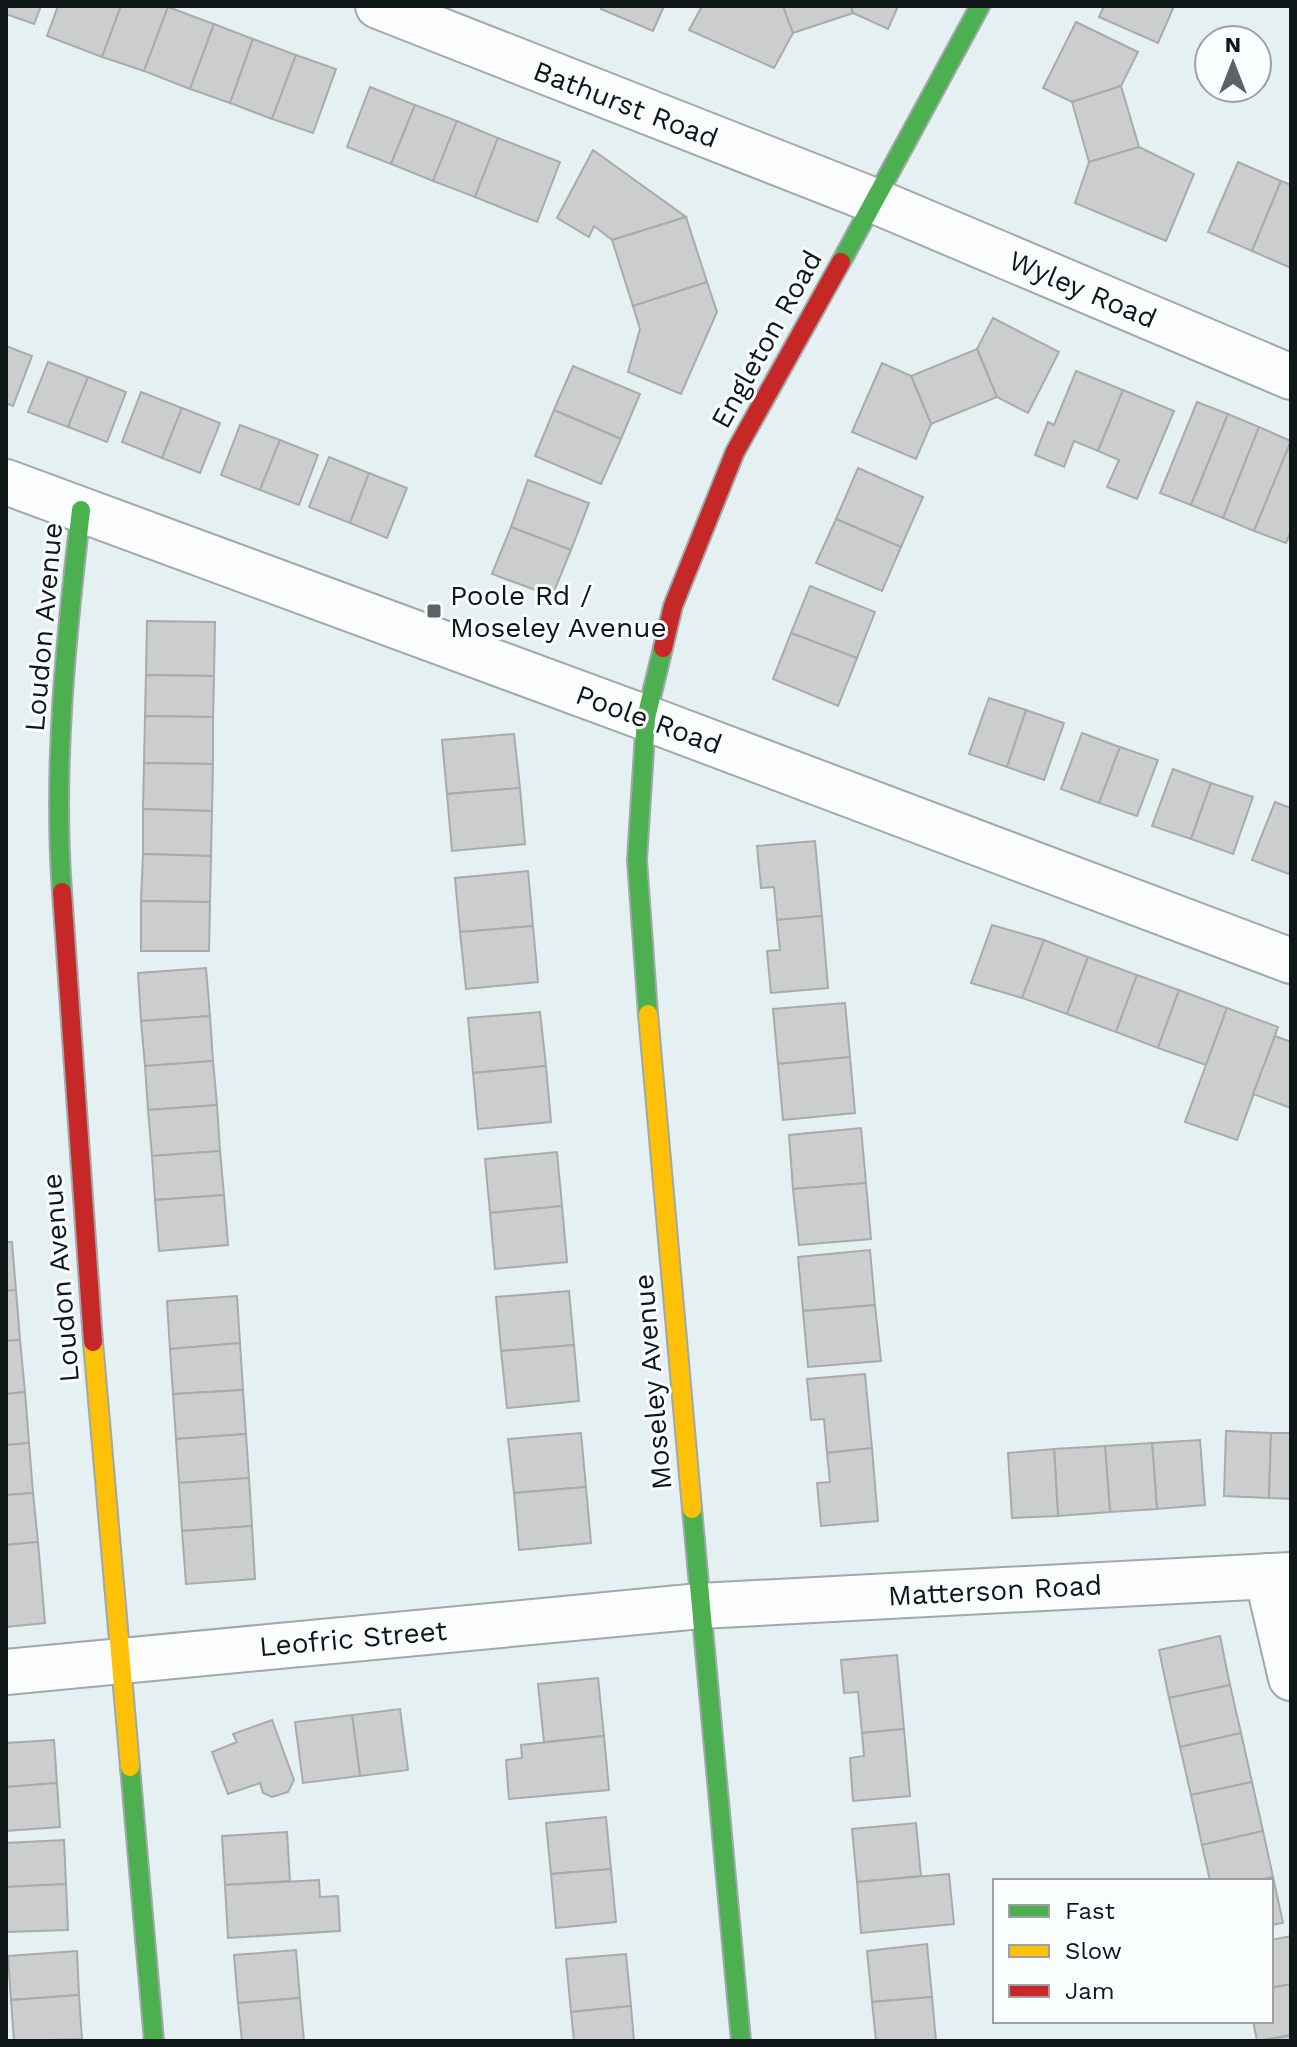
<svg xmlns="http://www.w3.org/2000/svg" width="1297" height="2047" font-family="'Work Sans',sans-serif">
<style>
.building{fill:#cccecd;stroke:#a8aba9;stroke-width:2}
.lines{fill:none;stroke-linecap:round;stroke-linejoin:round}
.street-casing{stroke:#a0a8aa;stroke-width:48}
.fast-casing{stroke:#a0a8aa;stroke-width:22}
.slow-casing{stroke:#a0a8aa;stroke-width:22}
.jam-casing{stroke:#a0a8aa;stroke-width:22}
.street{stroke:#fbfdfd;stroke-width:44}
.fast{stroke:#4caf50;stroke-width:18}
.slow{stroke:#ffc107;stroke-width:18}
.jam{stroke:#c62828;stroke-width:18}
.poi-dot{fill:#5b6364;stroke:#f9fdfe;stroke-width:3}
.labels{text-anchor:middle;stroke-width:6;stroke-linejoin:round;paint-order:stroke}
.street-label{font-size:28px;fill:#101718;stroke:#f9fdfe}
.poi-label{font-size:28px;fill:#101718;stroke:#f9fdfe;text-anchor:start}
</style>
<rect width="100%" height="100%" fill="#e5f0f2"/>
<!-- building -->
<g class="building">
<path d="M6 6H41L34 24 6 14Z"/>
<path d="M58 6H121L102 57 47 36Z"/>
<path d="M121 6 168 7 144 71 102 57Z"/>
<path d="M603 6H664L653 31 601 9Z"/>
<path d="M702 6H783L793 33 774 68 689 30Z"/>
<path d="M783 6H851L853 13 793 33Z"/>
<path d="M851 6H898L888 29 853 13Z"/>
<path d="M1104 6H1174L1158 43 1099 17Z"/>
<path d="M168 7 214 24 190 89 144 71Z"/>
<path d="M1076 22 1138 52 1121 86 1072 102 1043 88Z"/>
<path d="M214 24 253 39 230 103 190 89Z"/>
<path d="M253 39 296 55 272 119 230 103Z"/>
<path d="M296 55 336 69 313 133 272 119Z"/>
<path d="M1121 86 1139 147 1089 162 1072 102Z"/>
<path d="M370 87 415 105 391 164 347 147Z"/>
<path d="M415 105 457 121 433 181 391 164Z"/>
<path d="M457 121 498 138 475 197 433 181Z"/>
<path d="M498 138 560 162 537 222 475 197Z"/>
<path d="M1139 147 1194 174 1166 241 1075 203 1089 162Z"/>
<path d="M593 150 686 217 612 240 594 226 589 237 557 218Z"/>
<path d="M1238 162 1281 181 1252 251 1208 232Z"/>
<path d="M1281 181 1291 185V268L1252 251Z"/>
<path d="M686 217 707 282 633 306 612 240Z"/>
<path d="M707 282 717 312 681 394 628 372 640 329 633 306Z"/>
<path d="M993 318 1059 352 1028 413 997 397 977 349Z"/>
<path d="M6 346 32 356 13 406 6 403Z"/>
<path d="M977 349 997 397 931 424 911 376Z"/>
<path d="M48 362 88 377 68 427 28 412Z"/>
<path d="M882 363 911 376 931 424 916 459 852 432Z"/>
<path d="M573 366 640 394 621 439 554 410Z"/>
<path d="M1076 371 1123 390 1098 451 1074 441 1064 467 1035 455 1048 422 1054 425Z"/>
<path d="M88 377 126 392 107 442 68 427Z"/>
<path d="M1123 390 1174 411 1137 499 1107 487 1119 460 1098 451Z"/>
<path d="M141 392 182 408 162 458 122 442Z"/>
<path d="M1197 402 1228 414 1191 505 1160 493Z"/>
<path d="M182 408 220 423 200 473 162 458Z"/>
<path d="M554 410 621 439 601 484 535 456Z"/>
<path d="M1228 414 1259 427 1223 518 1191 505Z"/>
<path d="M240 425 280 440 260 490 221 475Z"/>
<path d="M1259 427 1291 441 1254 531 1223 518Z"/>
<path d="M280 440 318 455 299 505 260 490Z"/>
<path d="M1291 441V531L1286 543 1254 531Z"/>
<path d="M329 457 369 473 350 523 309 507Z"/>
<path d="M858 468 923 497 901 547 836 519Z"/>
<path d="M369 473 407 488 387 538 350 523Z"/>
<path d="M528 480 589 503 571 550 511 527Z"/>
<path d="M836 519 901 547 882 591 816 563Z"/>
<path d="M511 527 571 550 552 596 492 574Z"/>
<path d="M810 586 875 612 857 658 791 633Z"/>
<path d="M147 621 215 622 214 676 146 675Z"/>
<path d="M791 633 857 658 838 706 773 679Z"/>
<path d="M146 675 214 676 213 717 145 716Z"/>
<path d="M989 698 1026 710 1007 767 969 754Z"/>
<path d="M1026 710 1064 723 1044 780 1007 767Z"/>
<path d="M145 716 213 717V764L144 763Z"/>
<path d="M1082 733 1120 747 1099 803 1061 789Z"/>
<path d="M514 734 520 788 447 794 442 740Z"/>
<path d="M1120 747 1158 760 1137 816 1099 803Z"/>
<path d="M144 763 213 764 212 811 143 809Z"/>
<path d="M1173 769 1211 783 1191 839 1152 826Z"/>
<path d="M1211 783 1253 797 1233 854 1191 839Z"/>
<path d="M520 788 525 844 452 851 447 794Z"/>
<path d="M1275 802 1291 808V870L1289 874 1252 860Z"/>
<path d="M143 809 212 811 211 856 143 854Z"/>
<path d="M815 841 822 916 777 920 774 887 761 888 757 846Z"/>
<path d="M143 854 211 856 210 902 141 901Z"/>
<path d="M528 871 533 926 460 932 455 878Z"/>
<path d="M141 901 210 902 209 951H141Z"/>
<path d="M822 916 828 988 771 993 767 951 780 950 777 920Z"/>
<path d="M992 925 1044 940 1022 998 971 983Z"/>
<path d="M533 926 538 982 466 989 460 932Z"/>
<path d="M1044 940 1088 957 1067 1014 1022 998Z"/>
<path d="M1088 957 1137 975 1116 1032 1067 1014Z"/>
<path d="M206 968 210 1016 141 1021 138 973Z"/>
<path d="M1137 975 1179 990 1158 1048 1116 1032Z"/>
<path d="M1179 990 1227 1008 1206 1065 1158 1048Z"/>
<path d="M845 1003 850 1057 778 1064 773 1009Z"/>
<path d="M1227 1008 1278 1027 1237 1140 1185 1122Z"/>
<path d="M540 1012 546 1066 473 1073 468 1018Z"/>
<path d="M210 1016 213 1061 145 1066 141 1021Z"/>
<path d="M1275 1036 1291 1042V1108L1253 1094Z"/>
<path d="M850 1057 855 1113 783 1120 778 1064Z"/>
<path d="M213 1061 217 1105 148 1110 145 1066Z"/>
<path d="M546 1066 551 1122 478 1129 473 1073Z"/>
<path d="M217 1105 220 1151 152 1156 148 1110Z"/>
<path d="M861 1128 866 1183 793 1189 789 1135Z"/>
<path d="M220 1151 224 1195 155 1200 152 1156Z"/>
<path d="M557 1152 562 1206 490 1213 485 1159Z"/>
<path d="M866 1183 871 1239 799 1245 793 1189Z"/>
<path d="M224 1195 228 1245 159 1251 155 1200Z"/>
<path d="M562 1206 567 1262 495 1269 490 1213Z"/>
<path d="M6 1242H12L16 1290 6 1291Z"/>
<path d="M870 1250 875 1305 803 1311 798 1257Z"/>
<path d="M16 1290 20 1340 6 1341V1291Z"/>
<path d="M569 1291 574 1345 501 1351 496 1297Z"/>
<path d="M237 1296 240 1343 170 1349 167 1301Z"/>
<path d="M875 1305 881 1361 808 1367 803 1311Z"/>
<path d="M20 1340 25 1392 6 1394V1341Z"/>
<path d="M240 1343 243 1390 173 1394 170 1349Z"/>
<path d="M574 1345 579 1401 507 1408 501 1351Z"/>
<path d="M865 1374 872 1448 827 1453 824 1419 811 1420 807 1379Z"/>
<path d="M243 1390 246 1434 176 1439 173 1394Z"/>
<path d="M25 1392 29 1443 6 1445V1394Z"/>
<path d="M1226 1431 1271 1433 1269 1498 1224 1496Z"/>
<path d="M581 1433 586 1487 514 1493 508 1439Z"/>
<path d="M1271 1433H1291V1499L1269 1498Z"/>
<path d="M246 1434 249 1478 179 1483 176 1439Z"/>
<path d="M1200 1440 1205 1505 1157 1509 1152 1443Z"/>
<path d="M29 1443 33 1493 6 1495V1445Z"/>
<path d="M1152 1443 1157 1509 1110 1512 1105 1446Z"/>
<path d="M1105 1446 1110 1512 1058 1516 1054 1449Z"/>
<path d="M872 1448 878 1521 821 1526 817 1483 830 1482 827 1453Z"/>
<path d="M1054 1449 1058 1516 1012 1518 1008 1453Z"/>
<path d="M249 1478 252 1526 182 1531 179 1483Z"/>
<path d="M586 1487 591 1543 519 1550 514 1493Z"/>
<path d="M33 1493 38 1542 6 1545V1495Z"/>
<path d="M252 1526 255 1579 186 1584 182 1531Z"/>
<path d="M38 1542 45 1623 6 1627V1545Z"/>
<path d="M1220 1636 1230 1685 1169 1698 1159 1650Z"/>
<path d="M897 1655 904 1729 862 1733 858 1692 844 1693 841 1660Z"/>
<path d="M598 1678 604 1736 544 1742 538 1684Z"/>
<path d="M1230 1685 1241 1733 1180 1747 1169 1698Z"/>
<path d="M400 1709 408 1770 360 1776 352 1715Z"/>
<path d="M352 1715 360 1776 303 1783 295 1722Z"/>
<path d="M272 1720 294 1780 288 1792 272 1797 263 1793 260 1783 228 1794 212 1752 237 1742 233 1734Z"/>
<path d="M904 1729 910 1796 853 1801 850 1758 864 1756 862 1733Z"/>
<path d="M1241 1733 1252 1782 1191 1795 1180 1747Z"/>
<path d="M604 1736 609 1790 509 1799 506 1760 522 1758 521 1745Z"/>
<path d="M54 1740 57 1783 6 1787V1743Z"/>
<path d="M1252 1782 1263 1831 1202 1845 1191 1795Z"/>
<path d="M57 1783 60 1827 6 1831V1787Z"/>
<path d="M606 1817 611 1869 551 1874 546 1823Z"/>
<path d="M916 1823 921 1876 857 1882 852 1829Z"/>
<path d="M1263 1831 1273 1877 1255 1881H1210L1202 1845Z"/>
<path d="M287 1832 290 1881 225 1885 222 1836Z"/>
<path d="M64 1840 66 1884 6 1887V1843Z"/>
<path d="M611 1869 616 1922 556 1928 551 1874Z"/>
<path d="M949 1874 954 1924 861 1933 857 1882Z"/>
<path d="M1273 1877 1283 1923 1271 1925V1881H1255Z"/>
<path d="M319 1880 320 1897 338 1896 340 1931 228 1938 225 1885Z"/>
<path d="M66 1884 68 1930 6 1932V1887Z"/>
<path d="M1291 1936V1984L1271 1988V1940Z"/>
<path d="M927 1944 932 1997 872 2002 867 1951Z"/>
<path d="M296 1950 300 1998 238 2003 234 1955Z"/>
<path d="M77 1951 79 1995 11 2000 8 1956Z"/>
<path d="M626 1954 631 2006 571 2012 566 1959Z"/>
<path d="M1291 1984V2035L1257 2041 1253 2021H1271V1988Z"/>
<path d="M79 1995 82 2039 14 2041 11 2000Z"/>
<path d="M932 1997 936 2041H876L872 2002Z"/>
<path d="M300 1998 304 2041H242L238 2003Z"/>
<path d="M631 2006 634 2041H574L571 2012Z"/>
<path d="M1291 2035V2041H1264Z"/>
</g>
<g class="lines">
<defs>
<g id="street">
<path d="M378 6 875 201 1291 377"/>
<path d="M6 482 646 718 1291 961"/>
<path d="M1267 1576 1291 1678"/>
<path d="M6 1672 700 1606 1291 1575"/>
</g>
<g id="fast">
<path d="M841 262 980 6"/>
<path d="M62 892C53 764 66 637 81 510"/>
<path d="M648 1014 637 860 646 718 663 648"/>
<path d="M692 1509 741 2041"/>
<path d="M130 1767 154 2041"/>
</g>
<g id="slow">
<path d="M648 1014 692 1509"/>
<path d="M93 1342 130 1767"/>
</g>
<g id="jam">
<path d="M663 648 673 606 735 452 841 262"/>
<path d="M62 892 93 1342"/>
</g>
</defs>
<!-- street casing -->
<use href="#street" class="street-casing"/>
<!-- fast casing -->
<use href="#fast" class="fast-casing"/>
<!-- slow casing -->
<use href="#slow" class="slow-casing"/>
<!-- jam casing -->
<use href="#jam" class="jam-casing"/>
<!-- street -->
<use href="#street" class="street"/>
<!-- fast -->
<use href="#fast" class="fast"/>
<!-- slow -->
<use href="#slow" class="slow"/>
<!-- jam -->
<use href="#jam" class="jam"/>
</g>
<!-- markers -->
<rect class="poi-dot" x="426" y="603" width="16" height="16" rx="4"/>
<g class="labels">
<!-- street labels -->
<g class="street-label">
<text transform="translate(626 104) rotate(21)" y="10">Bathurst Road</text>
<text transform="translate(1083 289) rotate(23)" y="10">Wyley Road</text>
<text transform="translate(766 339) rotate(-61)" y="10">Engleton Road</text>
<text transform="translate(43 627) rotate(-85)" y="10">Loudon Avenue</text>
<text transform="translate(649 719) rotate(20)" y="10">Poole Road</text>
<text transform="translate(60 1278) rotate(-95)" y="10">Loudon Avenue</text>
<text transform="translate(652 1382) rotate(-95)" y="10">Moseley Avenue</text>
<text transform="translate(995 1590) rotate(-3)" y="10">Matterson Road</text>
<text transform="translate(353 1638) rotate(-5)" y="10">Leofric Street</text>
</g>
<!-- poi labels -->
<g class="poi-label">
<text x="450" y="605">Poole Rd /<tspan x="450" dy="32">Moseley Avenue</tspan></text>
</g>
</g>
<!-- border -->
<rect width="1297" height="2047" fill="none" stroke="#101718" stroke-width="16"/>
<!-- legend -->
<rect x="993" y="1879" width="280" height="144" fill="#f9fdfe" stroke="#9ca1a2" stroke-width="2"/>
<rect x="1009" y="1905" width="40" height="12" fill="#4caf50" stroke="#9ca1a2" stroke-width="2"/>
<text x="1065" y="1919" font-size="24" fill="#101718">Fast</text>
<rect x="1009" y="1945" width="40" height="12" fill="#ffc107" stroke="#9ca1a2" stroke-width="2"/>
<text x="1065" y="1959" font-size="24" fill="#101718">Slow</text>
<rect x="1009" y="1985" width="40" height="12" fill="#c62828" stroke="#9ca1a2" stroke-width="2"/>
<text x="1065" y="1999" font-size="24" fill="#101718">Jam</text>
<!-- north arrow -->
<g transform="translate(1233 64)"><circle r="38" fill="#f9fdfe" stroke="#9ca1a2" stroke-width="2"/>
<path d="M0-6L14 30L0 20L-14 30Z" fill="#5b6364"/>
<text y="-12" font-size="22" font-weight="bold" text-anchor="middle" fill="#101718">N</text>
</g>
</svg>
